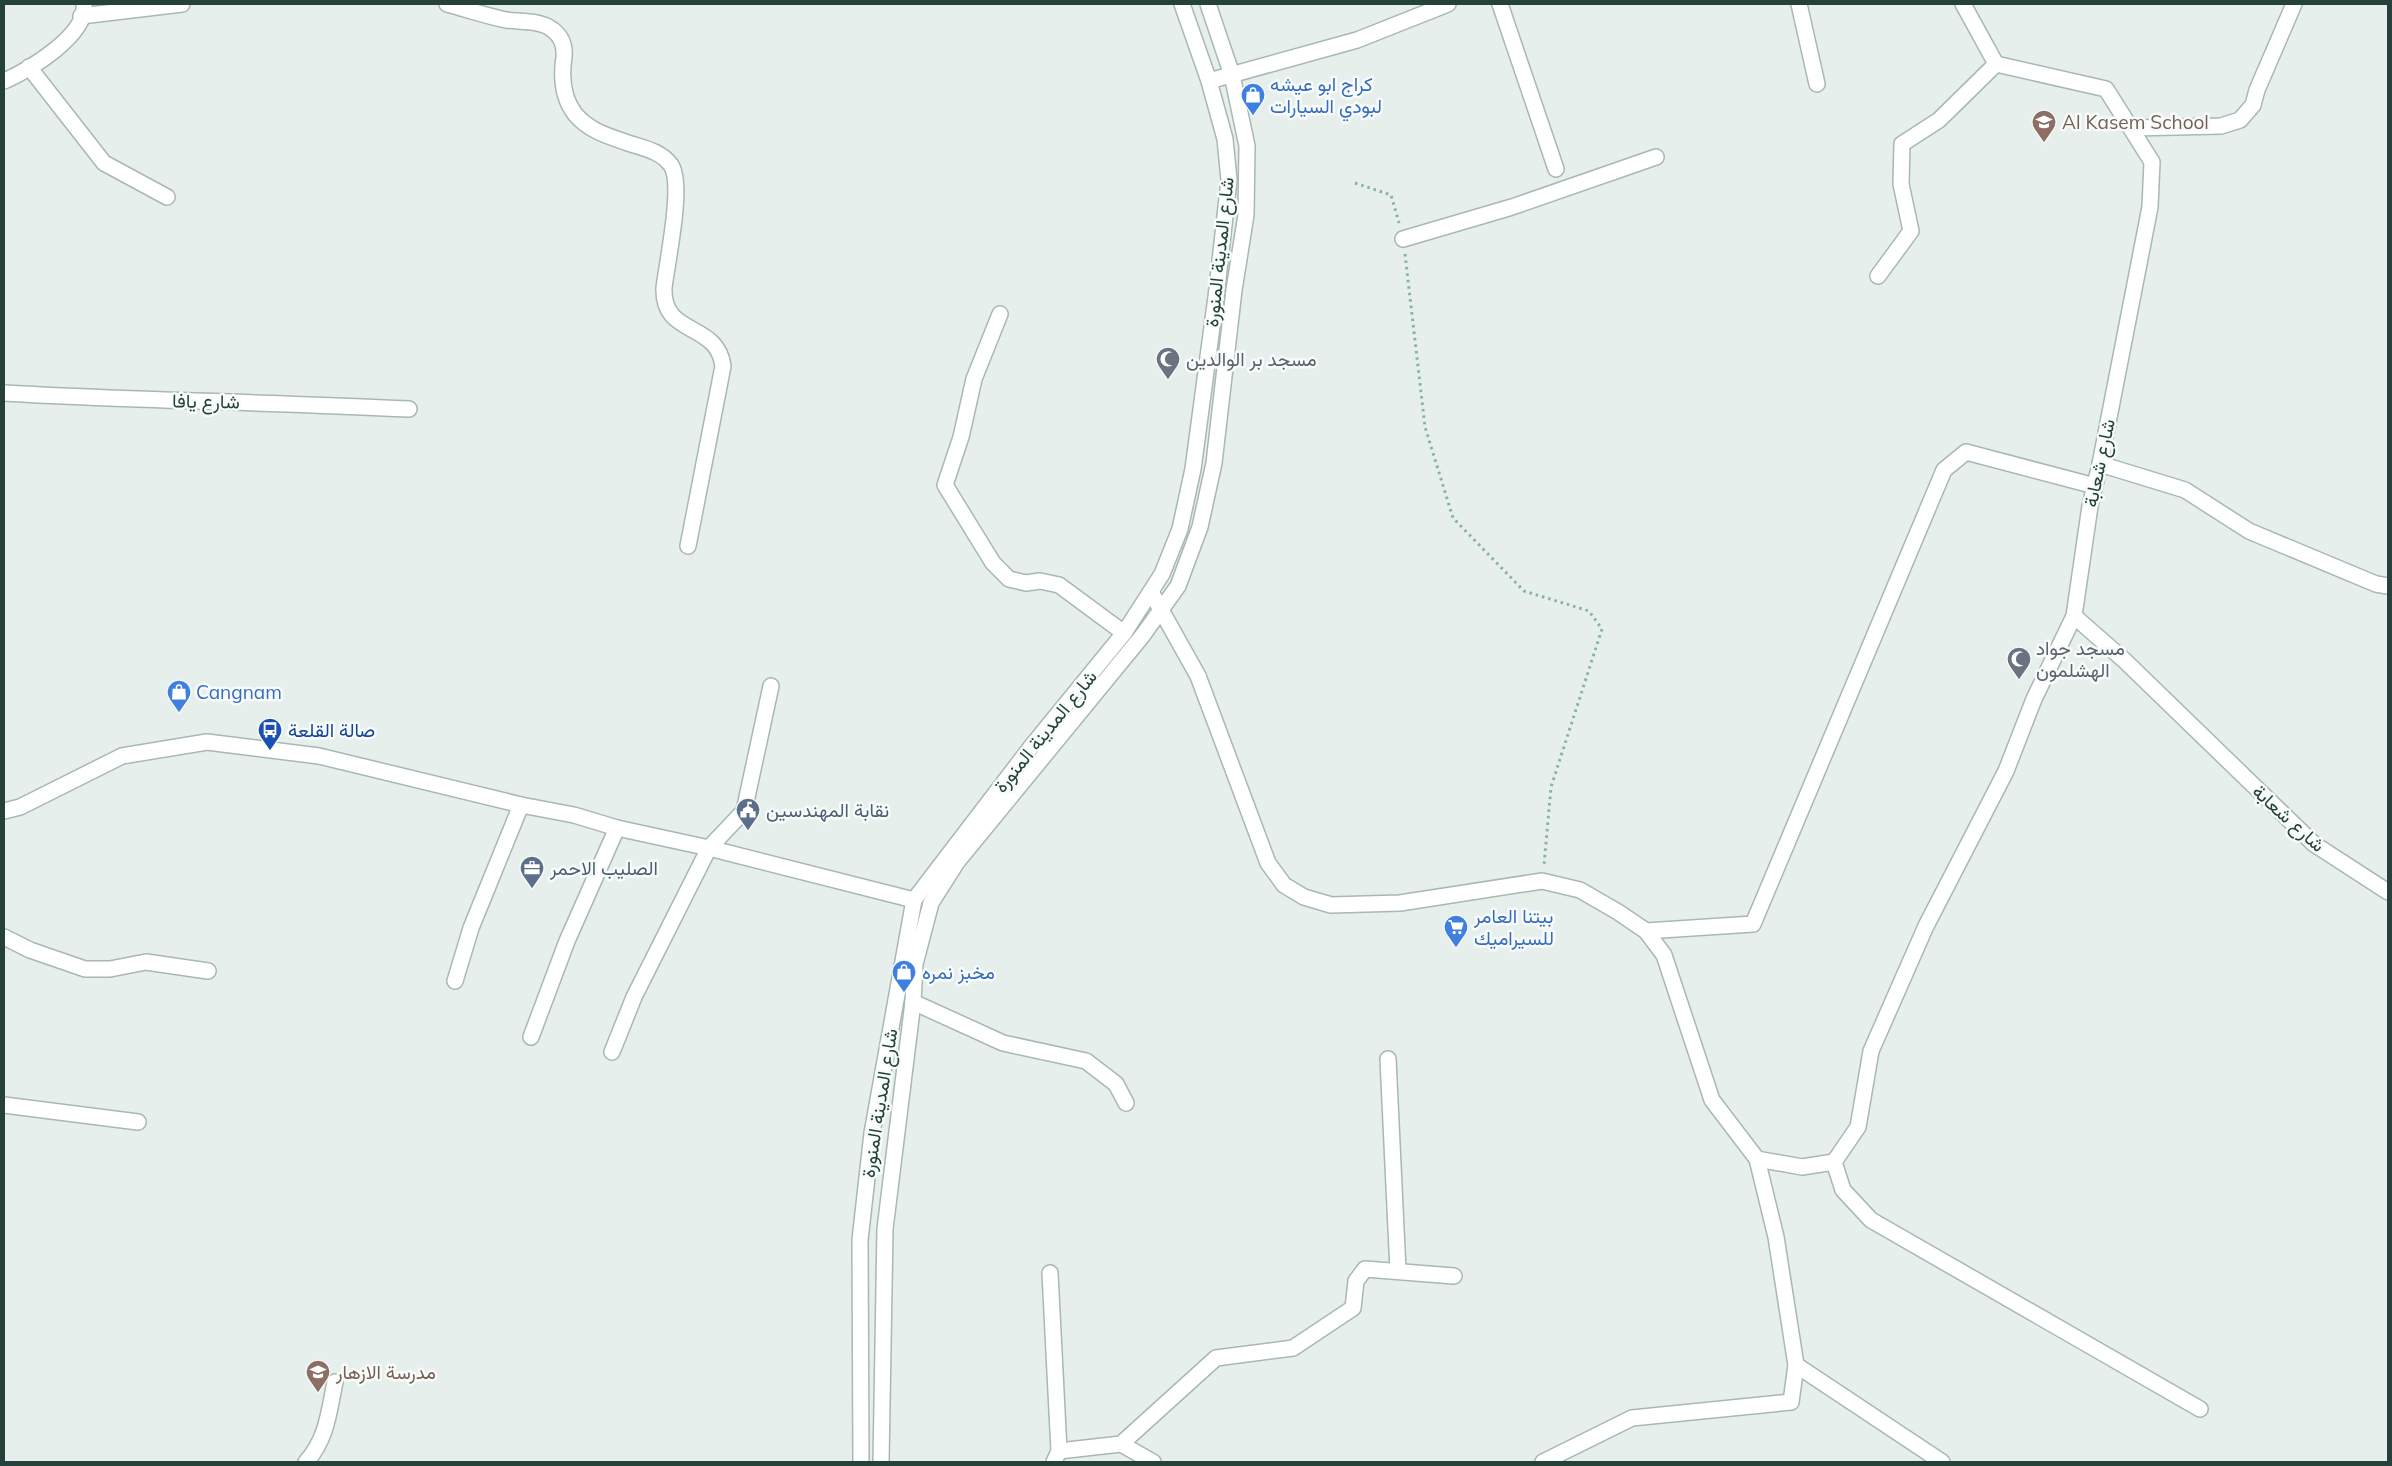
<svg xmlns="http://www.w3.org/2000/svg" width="2392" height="1466" font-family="Mulish,Vazirmatn,sans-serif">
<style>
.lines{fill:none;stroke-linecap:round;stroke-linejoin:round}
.minor-casing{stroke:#a8b8b2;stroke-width:18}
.path{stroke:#86b3a5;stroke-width:3;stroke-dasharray:2.5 4;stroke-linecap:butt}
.minor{stroke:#fff;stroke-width:15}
.labels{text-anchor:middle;stroke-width:5;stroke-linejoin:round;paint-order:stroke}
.shop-label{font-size:19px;fill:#366cbe;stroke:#f7fbf9;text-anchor:start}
.education-label{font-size:19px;fill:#785e54;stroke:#f7fbf9;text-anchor:start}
.street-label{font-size:19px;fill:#24423a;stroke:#f7fbf9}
.worship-label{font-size:19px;fill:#5b616d;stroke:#f7fbf9;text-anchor:start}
.transit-label{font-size:19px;fill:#164399;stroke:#f7fbf9;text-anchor:start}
.service-label{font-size:19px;fill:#4e5e75;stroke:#f7fbf9;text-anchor:start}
</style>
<rect width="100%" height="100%" fill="#e6efeb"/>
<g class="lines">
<defs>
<g id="minor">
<path d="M447 4C466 9 486 16 506 20 521 22 541 20 553 30 562 37 565 46 564 57 561 77 562 97 575 114 589 131 608 136 628 143 643 148 661 151 671 165 684 184 667 262 664 288 662 337 717 321 723 366L688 546"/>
<path d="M1500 4 1556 169"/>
<path d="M1799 4 1817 84"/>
<path d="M81 16 182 4"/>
<path d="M29 67 104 163 167 197"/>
<path d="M4 81C28 71 88 35 84 4"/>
<path d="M1209 81 1357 40 1448 4"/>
<path d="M2132 128 2221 126 2240 120 2253 105 2257 90 2294 4"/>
<path d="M1403 239 1512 207 1656 157"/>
<path d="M1878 276 1911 231 1901 184 1902 144 1939 120 1996 64"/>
<path d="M1000 314 974 379 961 437 945 485 993 563 1009 579 1026 583 1040 581 1059 585 1124 633"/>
<path d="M4 393C139 401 274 402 409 409"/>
<path d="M2100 464 2185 490 2249 531 2376 584 2388 586"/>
<path d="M1151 592 1198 676 1268 863 1284 885 1304 897 1331 905 1400 903 1542 881 1580 890 1618 912 1646 931 1664 955 1712 1100 1757 1159 1802 1167 1834 1162 1858 1127 1871 1051 1926 926 2006 771 2034 699 2074 616 2090 506 2100 464 2150 207 2152 162 2106 89 1996 64 1963 4"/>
<path d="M2074 616 2124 660 2314 844 2388 892"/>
<path d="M4 811 20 807 122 756 207 742 319 756 521 805 574 815 617 828 709 848 914 900"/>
<path d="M1646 931 1753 924 1944 470 1966 452 2095 486"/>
<path d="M4 937 30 950 85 969H110L146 962 208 971"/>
<path d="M455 981 471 928 521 805"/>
<path d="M913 1002 1003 1043 1086 1061 1116 1084 1126 1103"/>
<path d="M531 1037 567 941 617 828"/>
<path d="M612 1052 634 997 709 848 744 811 771 686"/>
<path d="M1388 1059 1398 1271"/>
<path d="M4 1105 138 1122"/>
<path d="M1757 1159 1776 1237 1796 1365 1942 1462"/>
<path d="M1834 1162 1843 1190 1871 1220 2200 1409"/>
<path d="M1050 1273 1059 1451 1054 1462"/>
<path d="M1121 1444 1153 1462"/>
<path d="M1059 1451 1121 1444 1216 1358 1293 1348 1353 1308 1356 1281 1365 1269 1454 1276"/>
<path d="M306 1462C327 1439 329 1411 335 1382"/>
<path d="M861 1462 860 1240 872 1133 914 900 1031 747 1124 633 1162 574 1180 529 1193 469 1216 297 1229 180 1225 139 1209 81 1182 4"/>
<path d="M881 1462 885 1229 913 1002 915 964 931 903 957 862 1143 635 1178 586 1200 527 1214 463 1234 290 1246 215 1247 146 1232 75 1208 4"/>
<path d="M1543 1462 1632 1418 1791 1402 1796 1365"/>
</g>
</defs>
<!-- minor casing -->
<use href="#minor" class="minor-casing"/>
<!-- path -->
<g class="path">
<path d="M1355 183 1391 195 1399 223"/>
<path d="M1405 254 1425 427 1453 518 1524 591 1589 611 1602 629 1551 787 1544 865"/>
</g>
<!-- minor -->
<use href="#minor" class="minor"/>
</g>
<!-- icons -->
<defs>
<symbol id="shop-pin" viewBox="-11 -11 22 30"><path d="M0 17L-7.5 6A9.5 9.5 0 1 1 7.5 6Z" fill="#3f7fe0" stroke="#f7fbf9"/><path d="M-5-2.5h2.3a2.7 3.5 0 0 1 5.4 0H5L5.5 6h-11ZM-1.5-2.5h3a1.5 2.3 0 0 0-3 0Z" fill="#fff"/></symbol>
<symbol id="school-pin" viewBox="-11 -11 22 30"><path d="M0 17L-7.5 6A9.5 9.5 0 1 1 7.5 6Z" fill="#8d6e63" stroke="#f7fbf9"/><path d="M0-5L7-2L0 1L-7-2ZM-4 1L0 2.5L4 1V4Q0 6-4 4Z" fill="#fff"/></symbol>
<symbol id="mosque-pin" viewBox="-11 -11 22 30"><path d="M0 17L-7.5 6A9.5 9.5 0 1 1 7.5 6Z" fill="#6b7280" stroke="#f7fbf9"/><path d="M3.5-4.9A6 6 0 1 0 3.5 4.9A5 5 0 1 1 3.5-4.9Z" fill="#fff"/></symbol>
<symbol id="bus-pin" viewBox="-11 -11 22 30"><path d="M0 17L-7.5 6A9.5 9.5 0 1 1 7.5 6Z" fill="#1a4fb4" stroke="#f7fbf9"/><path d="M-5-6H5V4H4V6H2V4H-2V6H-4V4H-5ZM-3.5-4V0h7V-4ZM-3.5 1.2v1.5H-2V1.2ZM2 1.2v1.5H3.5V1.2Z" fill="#fff"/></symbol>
<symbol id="civic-pin" viewBox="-11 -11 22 30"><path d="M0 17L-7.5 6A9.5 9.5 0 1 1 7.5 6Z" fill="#5c6f8a" stroke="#f7fbf9"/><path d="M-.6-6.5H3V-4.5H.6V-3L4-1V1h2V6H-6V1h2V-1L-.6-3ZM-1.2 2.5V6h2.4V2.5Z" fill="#fff"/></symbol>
<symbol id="office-pin" viewBox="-11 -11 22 30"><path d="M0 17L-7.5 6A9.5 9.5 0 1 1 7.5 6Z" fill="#5c6f8a" stroke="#f7fbf9"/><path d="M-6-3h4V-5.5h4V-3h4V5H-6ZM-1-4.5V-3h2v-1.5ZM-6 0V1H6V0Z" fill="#fff"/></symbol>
<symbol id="supermarket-pin" viewBox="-11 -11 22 30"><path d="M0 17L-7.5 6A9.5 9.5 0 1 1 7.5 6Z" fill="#3f7fe0" stroke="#f7fbf9"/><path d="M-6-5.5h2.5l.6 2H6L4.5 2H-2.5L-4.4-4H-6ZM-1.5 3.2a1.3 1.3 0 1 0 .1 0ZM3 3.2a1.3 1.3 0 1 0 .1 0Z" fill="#fff"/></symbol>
</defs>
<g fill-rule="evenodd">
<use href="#shop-pin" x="1239" y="81" width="28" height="38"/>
<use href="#school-pin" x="2030" y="108" width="28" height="38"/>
<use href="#mosque-pin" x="1154" y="345" width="28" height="38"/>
<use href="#mosque-pin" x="2005" y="645" width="28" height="38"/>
<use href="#shop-pin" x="165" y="678" width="28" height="38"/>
<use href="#bus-pin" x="256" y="716" width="28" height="38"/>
<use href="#civic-pin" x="734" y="796" width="28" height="38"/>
<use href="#office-pin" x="518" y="854" width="28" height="38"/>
<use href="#supermarket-pin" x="1442" y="913" width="28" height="38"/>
<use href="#shop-pin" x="890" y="958" width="28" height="38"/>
<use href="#school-pin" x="304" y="1358" width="28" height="38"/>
</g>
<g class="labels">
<!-- shop labels -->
<g class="shop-label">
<text x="1270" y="91">كراج ابو عيشه<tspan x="1270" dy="22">لبودي السيارات</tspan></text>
<text x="196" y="699">Cangnam</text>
<text x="1474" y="923">بيتنا العامر<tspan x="1474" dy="22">للسيراميك</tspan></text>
<text x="922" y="979">مخبز نمره</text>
</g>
<!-- education labels -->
<g class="education-label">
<text x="2062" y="129">Al Kasem School</text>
<text x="336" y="1379">مدرسة الازهار</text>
</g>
<!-- street labels -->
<g class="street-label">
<text transform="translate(1219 252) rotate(-84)" y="7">شارع المدينة المنورة</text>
<text transform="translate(206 401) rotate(1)" y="7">شارع يافا</text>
<text transform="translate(2099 463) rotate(-78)" y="7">شارع شعابة</text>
<text transform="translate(1045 731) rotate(-51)" y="7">شارع المدينة المنورة</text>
<text transform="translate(2289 818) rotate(42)" y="7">شارع شعابة</text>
<text transform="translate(879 1103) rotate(-81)" y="7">شارع المدينة المنورة</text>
</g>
<!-- worship labels -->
<g class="worship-label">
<text x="1186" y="366">مسجد بر الوالدين</text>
<text x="2036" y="655">مسجد جواد<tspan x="2036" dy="22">الهشلمون</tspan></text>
</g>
<!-- transit labels -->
<g class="transit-label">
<text x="288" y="737">صالة القلعة</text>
</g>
<!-- service labels -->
<g class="service-label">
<text x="766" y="817">نقابة المهندسين</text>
<text x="550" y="875">الصليب الاحمر</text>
</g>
</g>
<!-- border -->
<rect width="2392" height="1466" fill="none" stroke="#24423a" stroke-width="10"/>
</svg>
